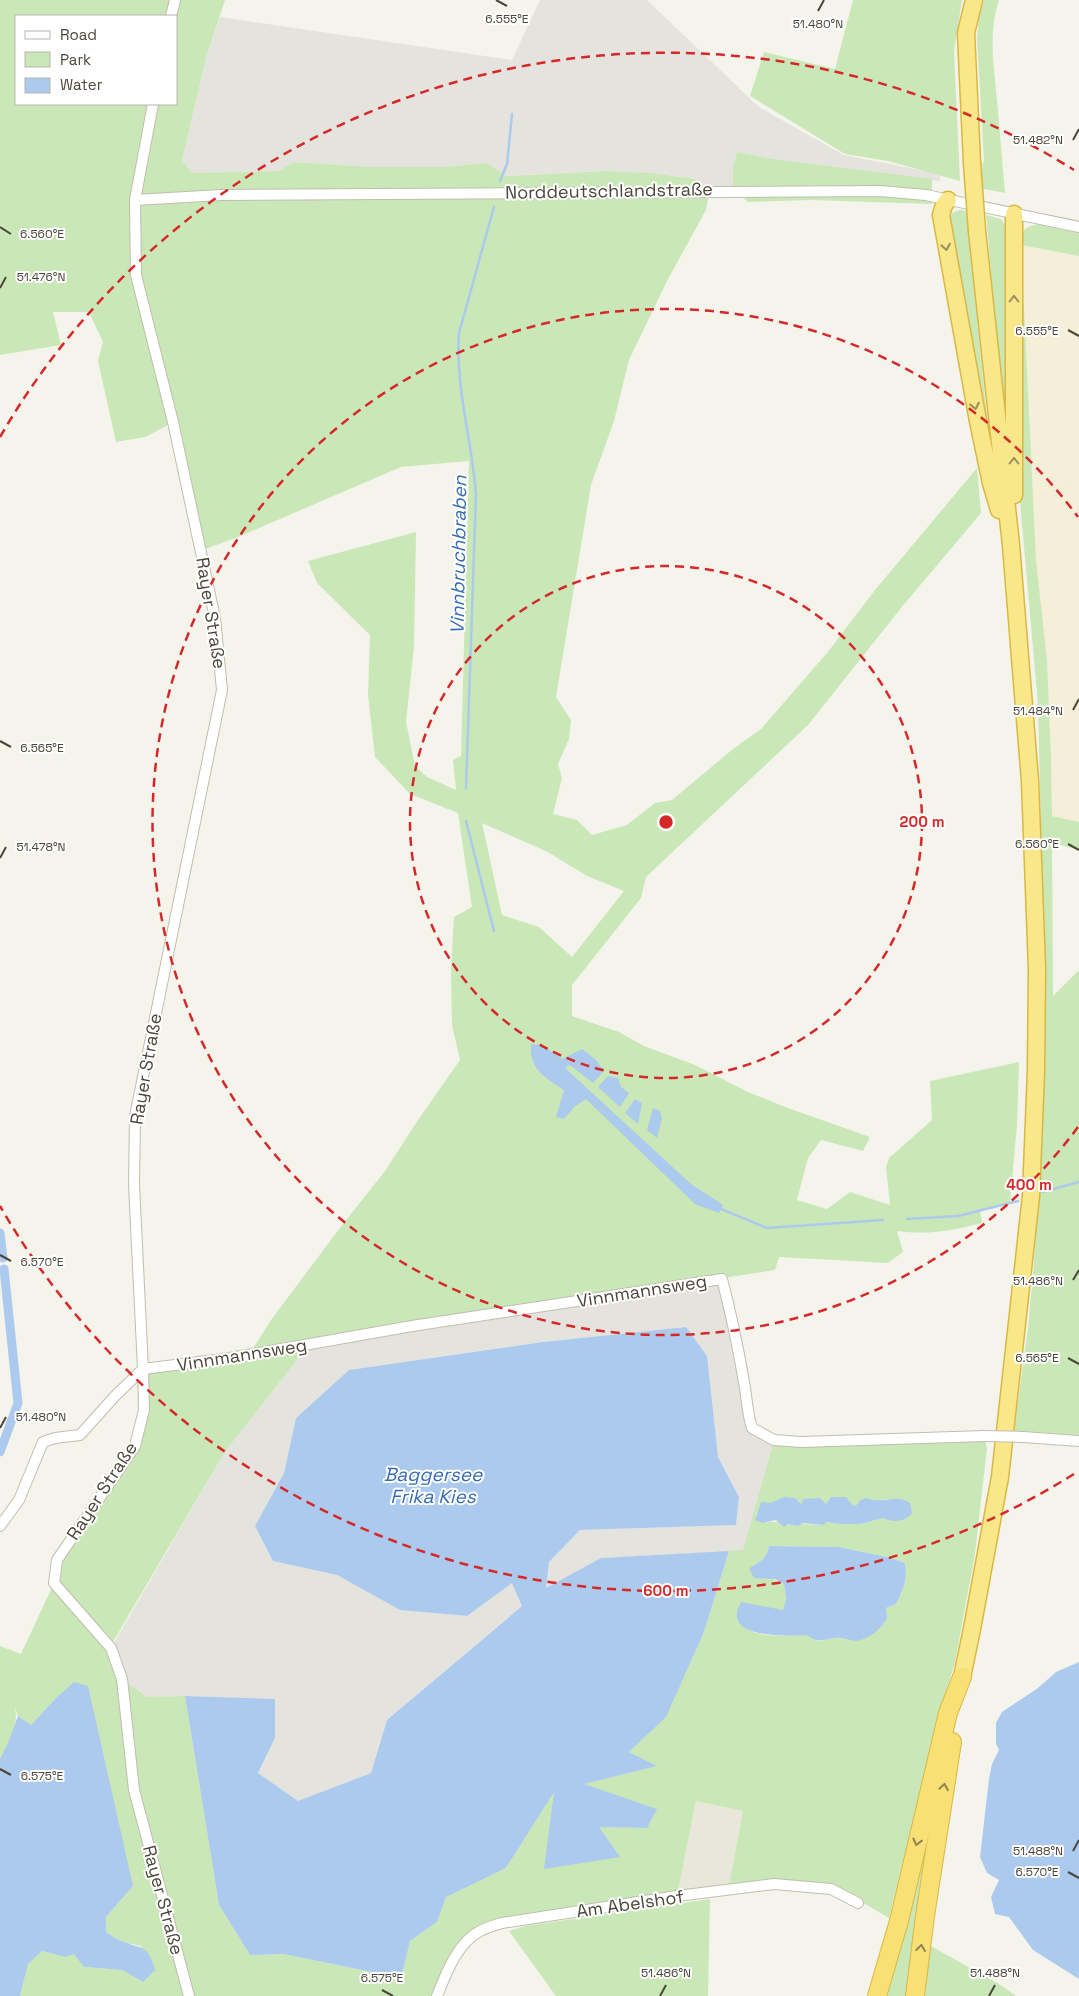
<svg xmlns="http://www.w3.org/2000/svg" width="1079" height="1996" font-family="'Space Grotesk',sans-serif">
<style>
.residential{fill:#e9e7da}
.commercial{fill:#f5eed9}
.industrial{fill:#e5e3dd}
.green{fill:#cae7b7;fill-rule:evenodd}
.water{fill:#acc9ee}
.lines{fill:none;stroke-linecap:round;stroke-linejoin:round}
.stream{stroke:#acc9ee;stroke-width:2.5}
.canal{stroke:#acc9ee;stroke-width:9}
.minor-casing{stroke:#c1bdaf;stroke-width:12}
.trunk-casing{stroke:#d8b843;stroke-width:19}
.motorway-casing{stroke:#d8b843;stroke-width:20}
.minor{stroke:#fff;stroke-width:10}
.trunk{stroke:#f9e78a;stroke-width:16}
.motorway{stroke:#f8e074;stroke-width:18}
.minor-bridge-casing{stroke:#c1bdaf;stroke-width:12;stroke-linecap:butt}
.trunk-bridge-casing{stroke:#d8b843;stroke-width:19;stroke-linecap:butt}
.minor-bridge{stroke:#fff;stroke-width:10}
.trunk-bridge{stroke:#f9e78a;stroke-width:16}
.oneway{stroke:#998e5e}
.oneway2{stroke:#908451}
.ticks{fill:none;stroke:#4a463a;stroke-width:2}
.ring{fill:none;stroke:#d62828;stroke-width:2.5;stroke-dasharray:9 6}
.labels{text-anchor:middle;stroke-width:4;stroke-linejoin:round;paint-order:stroke}
.street-label{font-size:18px;fill:#4a463a;stroke:#fff}
.water-label{font-size:19px;font-style:italic;fill:#356bb3;stroke:#fff}
.ticks-label{font-size:12px;text-anchor:middle;fill:#4a463a;stroke:#fff;stroke-width:4;stroke-linejoin:round;paint-order:stroke}
.centre{fill:#d62828;stroke:#fff;stroke-width:2.5}
.ring-label{font-size:15px;text-anchor:middle;font-weight:bold;fill:#d62828;stroke:#fff;stroke-width:4;stroke-linejoin:round;paint-order:stroke}
</style>
<rect width="100%" height="100%" fill="#f5f4ec"/>
<!-- residential -->
<path class="residential" d="M696 1801 743 1811 728 1890 677 1896Z"/>
<!-- commercial -->
<path class="commercial" d="M1021 245 1079 256V822L1052 816 1051 758 1047 660 1036 560Z"/>
<!-- industrial -->
<g class="industrial">
<path d="M540 0H647L760 108 844 155 940 174V181L780 160 737 152 733 166V189L709 191 695 179 652 173 605 171 505 176 487 163 445 167H372L294 162 280 171 192 173 182 160 206 58 220 17 512 60Z"/>
<path d="M722 1279 752 1428 774 1440 743 1551 601 1558 546 1589 549 1562 580 1530 736 1525 739 1497 718 1457 686 1327 543 1342 349 1370 296 1418 284 1473 255 1526 273 1561 337 1575 400 1610 467 1616 512 1582 524 1604 387 1720 371 1773 298 1801 258 1773 275 1738V1699L185 1696 147 1697 122 1679 111 1648 224 1453 297 1360 299 1339Z"/>
</g>
<!-- green -->
<g class="green">
<path d="M0 0H225L206 58 182 160 192 173 279 171 294 162 372 167H445L487 163 506 176 605 171 652 173 695 179 710 190 706 210 667 281 629 360 614 421 591 485 556 697 571 720 569 739 558 764 562 778 553 814 577 820 592 835 627 825 655 803 672 800 733 749 761 729 827 653 875 590 977 468 981 513 901 608 808 725 646 877 641 898 572 985V1016L619 1032 644 1046 695 1065 746 1091 785 1107 870 1137 863 1151 821 1140 808 1158 797 1200 827 1209 850 1192 890 1205 886 1167 889 1158 932 1120 930 1081 1019 1062 1017 1125 1010 1203 980 1211 982 1223C951 1231 928 1235 897 1231L903 1252 888 1263 779 1257 775 1270 412 1326 299 1341 297 1360 224 1453 110 1647 122 1679 147 1697 185 1696 219 1905 250 1955 283 1954 400 1978 410 1941 437 1922 445 1897 506 1868 555 1790 619 1857 599 1827 647 1828 583 1784 656 1766 629 1752 666 1716 704 1632 729 1551 743 1550 774 1440 984 1436 987 1448 975 1554 955 1662 938 1719 889 1918 860 1901 831 1889 774 1884 728 1890 743 1811 696 1801 677 1896 502 1923 467 1941 437 1996H20L28 1964 42 1951 65 1957 75 1953 84 1967 122 1970 143 1982 141 1946 123 1942 106 1932V1917L133 1886 55 1699 31 1725 18 1716 15 1707C19 1725 9 1742 0 1759V1646L21 1654 54 1583 57 1560 135 1446 143 1369 254 1347 271 1320 339 1229 385 1171 416 1123 460 1060 452 1025 451 970 454 917 472 907 458 813 410 794 375 757 368 695 370 635 317 583 308 561 416 532 414 646 406 722 415 766 427 777 456 790 453 760 461 756 469 461 401 467 238 537 197 552 168 425 145 437 116 442 98 361 103 342 89 312H53L61 345 0 355ZM16 16H176V104H16ZM482 823 546 851 587 876 624 891 572 957 539 927 502 915ZM886 1499 906 1500 912 1513C902 1517 893 1524 883 1518L860 1524H839L827 1522 823 1525C803 1525 783 1519 763 1523L756 1515 761 1506 771 1504 857 1506 860 1500 873 1501ZM769 1546 839 1547 887 1557 905 1563C908 1579 903 1590 896 1604L886 1608 855 1641C850 1640 844 1638 838 1638 827 1637 818 1646 807 1635 786 1636 741 1641 737 1613L767 1608 783 1611 786 1599 784 1584 749 1568C761 1562 766 1559 769 1546Z"/>
<path d="M853 0H962L954 51 960 181 888 161 845 154 750 96 764 52 835 69Z"/>
<path d="M984 0H999C988 32 994 67 997 100 1000 131 1002 162 1005 193L974 187 984 161 977 38 979 18Z"/>
<path d="M737 152 780 160 932 179V204L810 200 748 202 733 189V166Z"/>
<path d="M960 210 966 211 989 437 950 224V218L952 213Z"/>
<path d="M986 215 1001 219 1006 227V442Z"/>
<path d="M1039 224 1079 232V256L1021 245 1036 560 1047 660 1051 758 1052 816 1079 822V850L1052 843 1053 996 1079 970V1435L1014 1431 1028 1328 1034 1262 1042 1135 1045 999 1038 704 1020 502 1019 236C1025 228 1030 225 1039 224Z"/>
<path d="M942 1764 909 1996H882Z"/>
<path d="M710 1899 708 1996H556L509 1931 525 1926Z"/>
<path d="M929 1945 999 1984 1016 1996H925Z"/>
</g>
<!-- water -->
<g class="water">
<path d="M531 1044 542 1045 562 1059 582 1049 596 1060 604 1071 593 1083 570 1065 565 1068 691 1184 723 1205 719 1213 695 1204 586 1099 574 1107 564 1119 556 1117 564 1090C545 1077 529 1070 531 1044Z"/>
<path d="M608 1076 618 1078 621 1087 629 1093 620 1107 598 1087Z"/>
<path d="M635 1099 642 1103 638 1124 625 1113Z"/>
<path d="M653 1108 660 1111 662 1118 657 1138 647 1130Z"/>
<path d="M686 1327 707 1356 718 1457 739 1497 736 1525 580 1530 549 1562 546 1588 601 1558 729 1551 704 1632 666 1717 629 1752 657 1766 584 1784 657 1809 647 1828 599 1827 620 1857 544 1869 554 1792 506 1868 446 1897 437 1922 410 1941 401 1978 283 1954 250 1955 219 1905 185 1696 275 1699V1738L258 1773 298 1801 371 1773 387 1720 522 1606 512 1583 467 1616 400 1610 337 1575 273 1561 255 1526 284 1473 296 1418 349 1370 543 1342Z"/>
<path d="M784 1497 795 1498 801 1504 804 1499 820 1498 826 1504 831 1497H846L852 1505 856 1506 860 1500 867 1498C880 1505 897 1493 910 1503L912 1513C905 1522 893 1523 883 1518L860 1524H839L827 1522 823 1525 803 1523 798 1526 788 1524 784 1527 776 1520 763 1523 755 1520 761 1502 771 1503Z"/>
<path d="M769 1546 839 1547 887 1557 905 1563C908 1579 903 1590 896 1604L886 1608 887 1619C879 1630 870 1639 856 1641 849 1641 843 1637 836 1638 825 1639 817 1644 807 1635 792 1636 734 1639 737 1613 737 1610 740 1605 741 1602L783 1610 786 1599 784 1584 775 1579 754 1578 749 1568C761 1562 766 1559 769 1546Z"/>
<path d="M1079 1662V1979L1033 1950 1009 1917 995 1914 991 1897 999 1880 987 1873 980 1857 989 1779 992 1764 999 1750 996 1744V1723L1002 1712 1038 1688 1056 1672Z"/>
<path d="M74 1682 88 1686 133 1886 106 1917V1932C111 1935 118 1940 124 1942 145 1950 148 1945 155 1970L143 1982 122 1970 84 1967 74 1954 65 1957 42 1951 28 1964 20 1996H0V1759L8 1743 18 1716 31 1725 55 1699Z"/>
</g>
<g class="lines">
<!-- stream -->
<g class="stream">
<path d="M500 181 507 164 512 114"/>
<path d="M466 788 476 494C472 441 455 387 459 333L494 207"/>
<path d="M466 821 494 931"/>
<path d="M1043 1192 1079 1182"/>
<path d="M721 1209 767 1228 883 1220"/>
<path d="M907 1219 958 1216 1018 1201"/>
</g>
<!-- canal -->
<g class="canal">
<path d="M0 1233 3 1258"/>
<path d="M0 1452 18 1403 4 1269"/>
</g>
<defs>
<g id="minor">
<path d="M171 16 175 0"/>
<path d="M153 104 135 200 136 275 173 422 215 618 222 690 135 1116 134 1184 143 1369 144 1410 135 1446 57 1560 54 1583 111 1648 122 1679 134 1790 189 1996"/>
<path d="M135 200 221 195 880 191 926 195 1079 227"/>
<path d="M143 1369 231 1358 412 1326 722 1279C731 1313 738 1347 744 1382 747 1398 747 1413 752 1428L774 1440 801 1442 984 1436"/>
<path d="M1023 1437 1079 1441"/>
<path d="M0 1526 19 1500 43 1442 55 1438 80 1435 115 1396 143 1369"/>
<path d="M437 1996C446 1974 457 1943 480 1931 487 1927 495 1925 502 1923L677 1896 774 1884 831 1889 858 1903"/>
</g>
<g id="trunk">
<path d="M972 163 966 33 974 0"/>
<path d="M948 200 944 205 941 215 978 421 991 483 999 510"/>
<path d="M1014 495V214"/>
<path d="M962 1677 972 1629 1000 1477 1031 1196 1036 1071 1037 969 1030 781 1011 545 977 231"/>
</g>
<g id="motorway">
<path d="M877 1996 899 1921 948 1713 962 1677"/>
<path d="M915 1996 925 1916 952 1742"/>
</g>
</defs>
<!-- minor casing -->
<use href="#minor" class="minor-casing"/>
<!-- trunk casing -->
<use href="#trunk" class="trunk-casing"/>
<!-- motorway casing -->
<use href="#motorway" class="motorway-casing"/>
<!-- minor -->
<use href="#minor" class="minor"/>
<!-- trunk -->
<use href="#trunk" class="trunk"/>
<!-- motorway -->
<use href="#motorway" class="motorway"/>
<defs>
<path id="minor-bridge" d="M984 1436 1023 1437"/>
<path id="trunk-bridge" d="M972 163 977 231"/>
</defs>
<!-- minor-bridge casing -->
<use href="#minor-bridge" class="minor-bridge-casing"/>
<!-- trunk-bridge casing -->
<use href="#trunk-bridge" class="trunk-bridge-casing"/>
<!-- minor-bridge -->
<use href="#minor-bridge" class="minor-bridge"/>
<!-- trunk-bridge -->
<use href="#trunk-bridge" class="trunk-bridge"/>
</g>
<!-- one-way arrows -->
<defs><path id="oneway-chevron" d="M-2-3.5L2.5 0L-2 3.5" fill="none" stroke-width="1.6" stroke-linecap="round" stroke-linejoin="round" transform="scale(1.25)"/></defs>
<g class="oneway">
<use href="#oneway-chevron" transform="translate(946 247) rotate(80)"/>
<use href="#oneway-chevron" transform="translate(1014 299) rotate(-90)"/>
<use href="#oneway-chevron" transform="translate(975 406) rotate(79)"/>
<use href="#oneway-chevron" transform="translate(1014 461) rotate(-90)"/>
</g>
<g class="oneway2">
<use href="#oneway-chevron" transform="translate(944 1787) rotate(-80)"/>
<use href="#oneway-chevron" transform="translate(917 1842) rotate(104)"/>
<use href="#oneway-chevron" transform="translate(921 1948) rotate(-83)"/>
</g>
<!-- ticks -->
<path class="ticks" d="M496 0 507 6M818 11 824 0M1073 140 1079 129M0 227 11 234M0 288 6 277M1068 330 1079 336M1073 710 1079 699M0 741 11 747M1068 844 1079 850M0 858 6 847M0 1255 11 1261M1073 1280 1079 1270M1068 1358 1079 1364M0 1428 6 1417M0 1769 11 1775M1073 1851 1079 1840M1068 1872 1079 1878M382 1990 393 1996M660 1996 666 1985M989 1996 995 1985"/>
<!-- distance rings -->
<g class="ring">
<circle cx="666" cy="822" r="256"/>
<path d="M1078 1127A513 513 0 1 1 1078 517"/>
<path d="M1074 1474A769 769 0 0 1 0 1206M0 437A769 769 0 0 1 1074 170"/>
</g>
<g class="labels">
<!-- street labels -->
<g class="street-label">
<text transform="translate(609 191) rotate(-1)" y="6">Norddeutschlandstraße</text>
<text transform="translate(211 613) rotate(81)" y="6">Rayer Straße</text>
<text transform="translate(146 1069) rotate(-80)" y="6">Rayer Straße</text>
<text transform="translate(642 1291) rotate(-9)" y="6">Vinnmannsweg</text>
<text transform="translate(242 1355) rotate(-9)" y="6">Vinnmannsweg</text>
<text transform="translate(102 1491) rotate(-57)" y="6">Rayer Straße</text>
<text transform="translate(163 1900) rotate(75)" y="6">Rayer Straße</text>
<text transform="translate(630 1904) rotate(-8)" y="6">Am Abelshof</text>
</g>
<!-- water labels -->
<g class="water-label">
<text transform="translate(458 555) rotate(-89)" y="7">Vinnbruchbraben</text>
<text x="433" y="1481">Baggersee<tspan x="433" dy="22">Frika Kies</tspan></text>
</g>
</g>
<g class="ticks-label">
<text x="507" y="23">6.555°E</text>
<text x="818" y="28">51.480°N</text>
<text x="1038" y="144">51.482°N</text>
<text x="42" y="238">6.560°E</text>
<text x="41" y="281">51.476°N</text>
<text x="1037" y="335">6.555°E</text>
<text x="1038" y="715">51.484°N</text>
<text x="42" y="752">6.565°E</text>
<text x="1037" y="848">6.560°E</text>
<text x="41" y="851">51.478°N</text>
<text x="42" y="1266">6.570°E</text>
<text x="1038" y="1285">51.486°N</text>
<text x="1037" y="1362">6.565°E</text>
<text x="41" y="1421">51.480°N</text>
<text x="42" y="1780">6.575°E</text>
<text x="1038" y="1855">51.488°N</text>
<text x="1037" y="1876">6.570°E</text>
<text x="666" y="1977">51.486°N</text>
<text x="995" y="1977">51.488°N</text>
<text x="382" y="1982">6.575°E</text>
</g>
<circle cx="666" cy="822" r="8" class="centre"/>
<g class="ring-label">
<text x="922" y="827">200 m</text>
<text x="1029" y="1190">400 m</text>
<text x="666" y="1596">600 m</text>
</g>
<!-- legend -->
<rect x="15" y="15" width="162" height="90" fill="#ffffff" stroke="#b7b5b0"/>
<rect x="25" y="31" width="25" height="8" fill="#ffffff" stroke="#b7b5b0"/>
<text x="60" y="40" font-size="15" fill="#4a463a">Road</text>
<rect x="25" y="52" width="25" height="15" fill="#cae7b7" stroke="#b7b5b0"/>
<text x="60" y="65" font-size="15" fill="#4a463a">Park</text>
<rect x="25" y="78" width="25" height="15" fill="#acc9ee" stroke="#b7b5b0"/>
<text x="60" y="90" font-size="15" fill="#4a463a">Water</text>
</svg>
